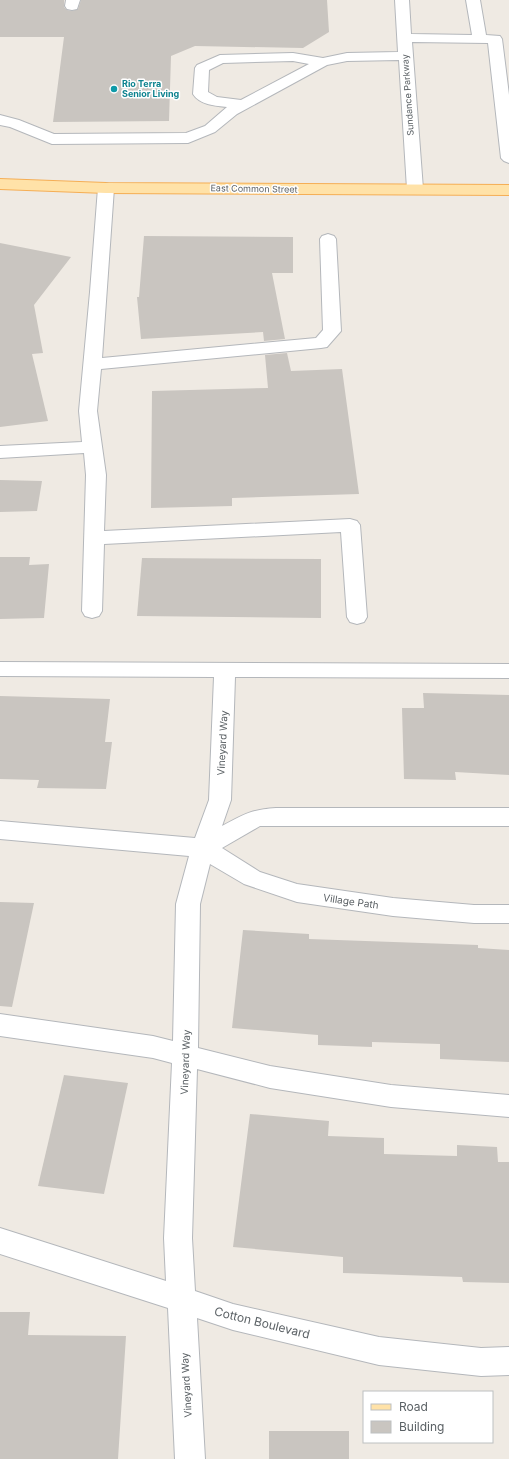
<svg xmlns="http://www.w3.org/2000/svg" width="509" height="1459" font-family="Inter,sans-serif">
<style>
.building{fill:#c9c5c0}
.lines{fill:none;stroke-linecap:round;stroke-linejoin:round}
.minor-casing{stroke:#b4b7bb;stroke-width:2}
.major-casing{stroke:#f5ae55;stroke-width:2}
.minor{fill:#fff;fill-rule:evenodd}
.major{fill:#ffe2a8;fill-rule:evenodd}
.culture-dot{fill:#0f9aa8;stroke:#fff;stroke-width:1.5}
.labels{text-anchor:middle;stroke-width:3;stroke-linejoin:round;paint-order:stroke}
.far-culture-label{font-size:9px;font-weight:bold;fill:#0d838f;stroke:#fff;text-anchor:start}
.far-street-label{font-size:9px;fill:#5b6165;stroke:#fff}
.street-label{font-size:10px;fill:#5b6165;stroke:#fff}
.near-street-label{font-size:12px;fill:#5b6165;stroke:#fff}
</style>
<rect width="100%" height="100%" fill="#efeae3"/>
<!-- building -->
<g class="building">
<path d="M0 0H64V7L67 10 72 11 78 9 81 0H327L329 32 303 48 195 46 171 56 169 121 53 122 64 37H0Z"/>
<path d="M144 236 293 237V273H272L285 339 264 341 263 332 141 339 137 297H139Z"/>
<path d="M0 243 71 257 34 305 43 353 32 354 48 421 0 427Z"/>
<path d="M287 353 291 371 342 369 359 494 232 498V506L151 508 152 391 268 388 265 355Z"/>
<path d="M0 480 42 481 37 511 0 512Z"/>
<path d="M0 557H30L29 565 49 564 44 618 0 619Z"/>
<path d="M142 558 321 559V618L137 616Z"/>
<path d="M423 693 509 695V775L455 772 456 780 404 779 402 708H424Z"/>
<path d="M0 696 110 699 105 742H112L106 789 37 788 39 780 0 779Z"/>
<path d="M0 902 34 903 12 1007 0 1006Z"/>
<path d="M243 930 309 934V939L478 945V948L509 950V1062L440 1059V1044L372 1042V1047L318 1045V1035L232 1028Z"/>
<path d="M64 1075 128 1083 104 1194 38 1186Z"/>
<path d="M250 1114 329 1121 328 1136 384 1138V1154L457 1156V1145L497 1147 498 1162H509V1283L463 1282 462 1277 343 1273V1257L233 1247Z"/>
<path d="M0 1312H30L28 1335 126 1336 118 1459H0Z"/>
<rect x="269" y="1431" width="80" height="28"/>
</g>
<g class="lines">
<defs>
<g id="minor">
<path d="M66 0H80L77 9 72 10 67 9 65 6Z"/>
<path d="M395 0H409L411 34 472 35 466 0H480L486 35 500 36 502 39 509 95V163L504 161 501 158 488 43 412 42 423 189 421 192 415 194 409 192 407 189 399 60 347 61 327 65 237 114 215 132 188 143 52 144 10 127 0 125V115L19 120 54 134 186 133 205 126 227 107C216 106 200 105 193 94L195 68 197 65 220 55 293 53 323 58 347 53 398 52ZM293 61 309 64 241 100 217 97 208 92 209 70 223 63Z"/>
<path d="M106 183 112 185 114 188 102 358 316 338 323 330 320 239 322 236 328 234 334 236 336 239 341 331 327 347 321 348 101 369 97 411 106 475 104 531 350 519 357 521 360 525 367 617 364 622 357 624 350 622 347 617 341 532 104 544 102 611 99 616 92 618 85 616 82 611 86 475 84 453 0 458V446L82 442 79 411 90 292 98 188 100 185Z"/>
<path d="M0 662 509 664V678L235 677 231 800 222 826C245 814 250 810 276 808H509V826H260L222 848 260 872 297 884 393 898 474 905H509V923H474L393 916 297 902 244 884 210 864 200 904 198 1048 270 1066 391 1085 509 1095V1117L391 1107 270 1088 197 1069 192 1238 195 1291 233 1304 379 1337 481 1348 509 1347V1375L481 1376 379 1365 233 1330 197 1318 205 1459H175L168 1308 0 1254V1228L166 1281 164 1238 172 1063 153 1058 0 1036V1014L153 1036 173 1041 176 904 189 856 0 839V821L195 838 209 800 214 677 0 676Z"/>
</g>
<path id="major" d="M0 179 106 183 509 185V195L106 193 0 189Z"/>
</defs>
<!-- minor casing -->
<use href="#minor" class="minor-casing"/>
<!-- major casing -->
<use href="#major" class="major-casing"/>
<!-- minor -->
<use href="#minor" class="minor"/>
<!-- major -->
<use href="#major" class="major"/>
</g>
<!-- markers -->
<circle class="culture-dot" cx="114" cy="89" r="4"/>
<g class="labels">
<!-- far-culture labels -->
<g class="far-culture-label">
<text x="122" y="87">Rio Terra<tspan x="122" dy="10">Senior Living</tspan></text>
</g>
<!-- far-street labels -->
<g class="far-street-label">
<text transform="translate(408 95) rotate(-94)" y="3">Sundance Parkway</text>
<text transform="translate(254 189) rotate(1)" y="3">East Common Street</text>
</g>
<!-- street labels -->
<g class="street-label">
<text transform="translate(222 743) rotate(-87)" y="4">Vineyard Way</text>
<text transform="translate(351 901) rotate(8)" y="4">Village Path</text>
<text transform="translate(185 1062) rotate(-88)" y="4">Vineyard Way</text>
<text transform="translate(186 1385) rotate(-93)" y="4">Vineyard Way</text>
</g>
<!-- near-street labels -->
<g class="near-street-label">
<text transform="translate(262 1323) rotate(14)" y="4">Cotton Boulevard</text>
</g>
</g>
<!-- legend -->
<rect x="363" y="1391" width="130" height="52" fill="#ffffff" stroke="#bdc0c1"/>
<rect x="371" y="1404" width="20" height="6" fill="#ffe2a8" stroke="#bdc0c1"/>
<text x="399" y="1411" font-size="12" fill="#5b6165">Road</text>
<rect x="371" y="1421" width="20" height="12" fill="#c9c5c0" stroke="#bdc0c1"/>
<text x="399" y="1431" font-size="12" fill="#5b6165">Building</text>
</svg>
